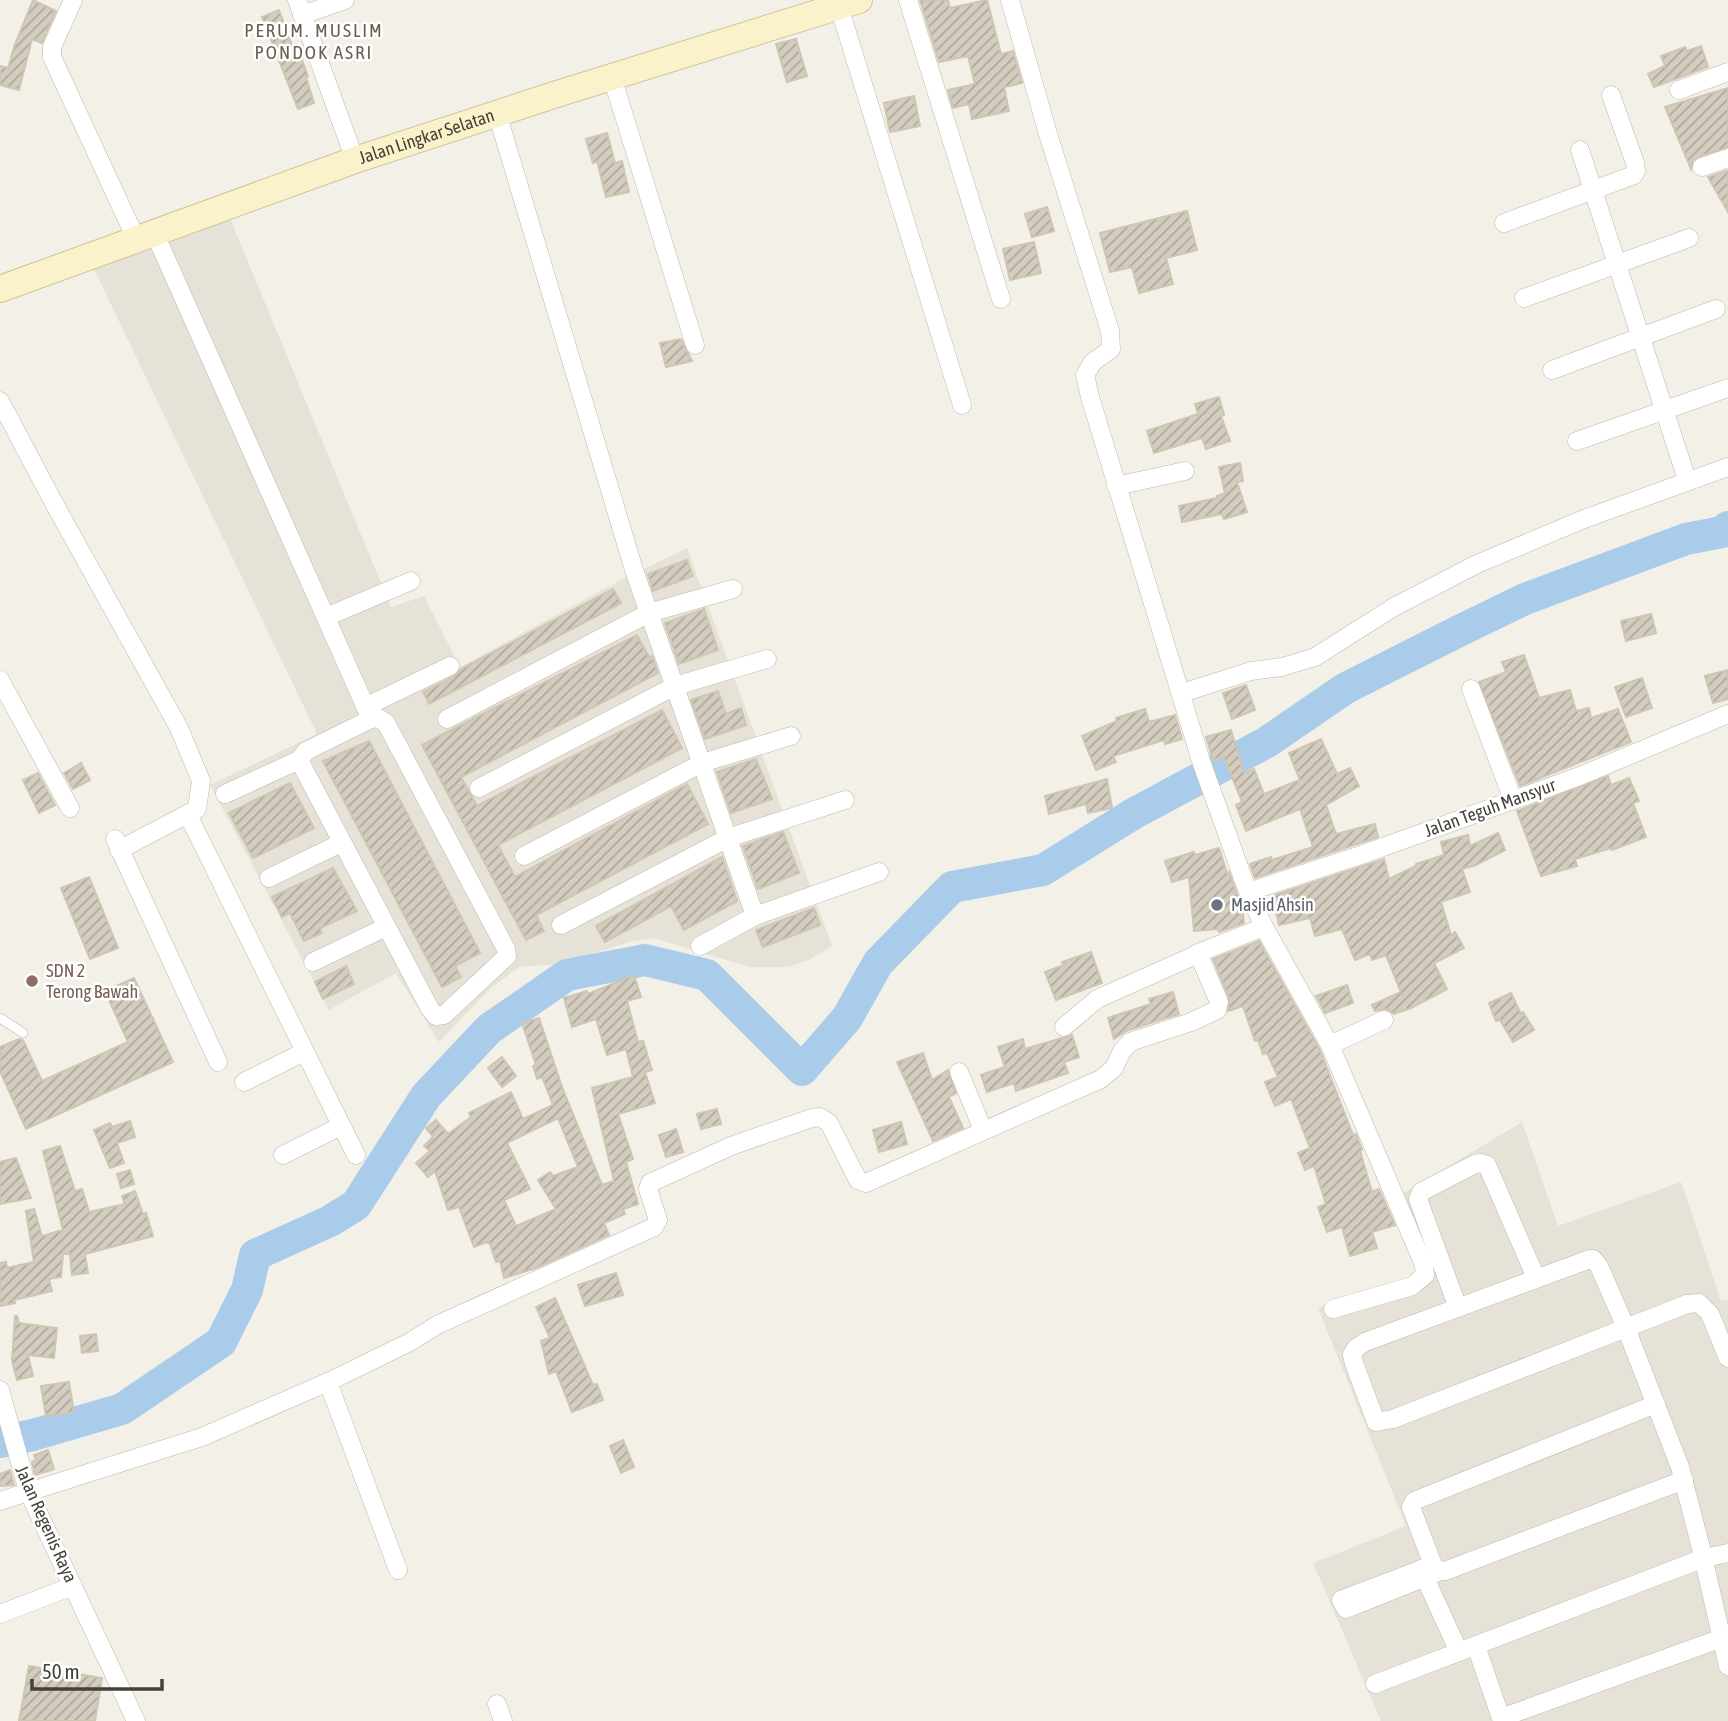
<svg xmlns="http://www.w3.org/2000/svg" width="1728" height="1721" font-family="'Asap Condensed',sans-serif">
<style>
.residential{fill:#e6e2d7}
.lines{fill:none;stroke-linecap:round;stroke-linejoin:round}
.river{stroke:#a9cceb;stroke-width:32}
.building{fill:url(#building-hatch);stroke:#cec5b2;stroke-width:2;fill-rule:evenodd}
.lane-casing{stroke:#beb8ac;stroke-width:10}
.street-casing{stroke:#beb8ac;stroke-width:19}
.secondary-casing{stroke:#cfc59b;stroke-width:28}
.lane{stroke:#fff;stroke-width:9}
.street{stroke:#fff;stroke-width:18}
.secondary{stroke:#faf2cb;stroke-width:26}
.worship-dot{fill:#6b7280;stroke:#fff;stroke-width:2.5}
.education-dot{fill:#8d6e63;stroke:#fff;stroke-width:2.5}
.labels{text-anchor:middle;stroke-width:5;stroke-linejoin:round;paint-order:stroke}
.street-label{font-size:18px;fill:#464137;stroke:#fff}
.worship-label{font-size:18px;fill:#5b616d;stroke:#fff;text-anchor:start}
.education-label{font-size:18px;fill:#785e54;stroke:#fff;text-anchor:start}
.neighbourhood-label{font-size:19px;letter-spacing:2px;fill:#685f4f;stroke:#fff}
</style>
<defs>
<pattern id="building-hatch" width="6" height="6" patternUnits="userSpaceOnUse" patternTransform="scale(1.75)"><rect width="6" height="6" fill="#d4cdbf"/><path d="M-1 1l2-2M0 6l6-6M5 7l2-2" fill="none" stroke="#aea89c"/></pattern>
</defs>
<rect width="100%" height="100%" fill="#f3f0e8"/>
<!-- residential -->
<g class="residential">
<path d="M229 216 391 607 424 596 460 667 619 581 687 548 832 946 809 960 788 967H749L654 938 633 941 559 964 519 967 492 987 439 1042 396 973 329 1010 210 785 317 734 93 267Z"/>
<path d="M1522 1122 1558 1226 1681 1182 1721 1301 1728 1300V1721H1381L1313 1563 1406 1526 1318 1308 1434 1278 1399 1196Z"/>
</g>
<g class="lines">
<!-- river -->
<path class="river" d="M0 1442 33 1435 122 1409 221 1342 247 1290 255 1255 330 1221 356 1205 426 1096 489 1029 567 975 645 960 707 975 802 1070 847 1018 878 963 952 887 1043 870 1133 814 1267 742 1346 688 1459 631 1525 599 1686 539 1722 532 1728 527"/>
</g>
<!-- building -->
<g class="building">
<path d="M33 0 56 11 42 43 32 39 19 90 0 85V66L8 68 14 47Z"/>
<path d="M920 0H948L950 8 987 0 1001 54 1013 51 1022 83 1004 87 1009 111 972 119 969 104 953 108 948 90 975 84 968 56 939 62Z"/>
<path d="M279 10 293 48 297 47 308 76 306 77 314 103 298 109 262 17Z"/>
<path d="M796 39 807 76 787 82 776 44Z"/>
<path d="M1701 46 1708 67 1654 87 1648 74 1665 66 1661 56 1685 47 1687 51Z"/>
<path d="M1728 88V147L1698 157 1693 160 1691 169 1665 107Z"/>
<path d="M914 96 920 126 890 132 884 103Z"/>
<path d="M607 133 615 163 622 161 629 192 606 197 597 161 593 163 586 139Z"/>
<path d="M1728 170V212L1708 177Z"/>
<path d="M1047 207 1054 231 1032 237 1025 214Z"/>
<path d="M1187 211 1197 250 1166 258 1173 284 1139 293 1132 267 1110 272 1100 233Z"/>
<path d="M1034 242 1041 273 1010 280 1003 249Z"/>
<path d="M681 339 692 361 666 367 660 343Z"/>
<path d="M1219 397 1224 415 1221 416 1230 441 1206 449 1202 438 1154 453 1147 431 1198 414 1195 404Z"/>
<path d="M1240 463 1243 481 1237 482 1247 512 1224 519 1222 514 1182 522 1179 506 1217 498V496L1225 493 1219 467Z"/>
<path d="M687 560 693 576 653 591 648 574Z"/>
<path d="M613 589 621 603 429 704 423 692 455 676 461 669Z"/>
<path d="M704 609 718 650 679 664 665 623Z"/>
<path d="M1651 614 1656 633 1626 641 1621 621Z"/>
<path d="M637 635 649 657 652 656 658 673 461 777 477 806 662 710 682 748 498 845 515 877 687 784 708 824 536 915 544 931 526 940 422 745Z"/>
<path d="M1524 655 1539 698 1570 690 1576 711 1589 708 1591 718 1618 709 1631 742 1520 786 1479 682 1506 672 1502 662Z"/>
<path d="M1728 670V699L1713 703 1705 676Z"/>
<path d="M1642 678 1652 708 1626 717 1615 687Z"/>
<path d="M1246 685 1255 710 1232 719 1223 693Z"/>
<path d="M718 691 726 714 741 708 746 725 705 739 691 700Z"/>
<path d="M1145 709 1149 722 1175 715 1182 739 1165 744 1164 740 1113 756 1116 762 1096 770 1082 736 1117 721 1116 718Z"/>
<path d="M1231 730 1244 773 1254 769 1264 794 1300 780 1289 753 1321 739 1337 774 1350 768 1359 786 1326 805 1336 834 1375 824 1378 837 1255 878 1250 864 1271 857 1272 860 1313 847 1300 809 1246 831 1236 805 1242 802 1224 757 1213 760 1206 737Z"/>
<path d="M369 741 480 953 455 966 461 977 442 987 323 761Z"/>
<path d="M756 759 772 799 731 813 717 772Z"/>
<path d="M81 763 90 780 73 789 64 773Z"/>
<path d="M38 773 55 805 39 813 23 780Z"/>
<path d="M1608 776 1611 785 1629 778 1639 801 1633 803 1646 837 1612 850 1611 848 1575 859 1577 866 1541 876 1517 811Z"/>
<path d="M1107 779 1112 808 1088 813 1086 804 1049 814 1045 796Z"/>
<path d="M290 783 314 828 253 858 229 813Z"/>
<path d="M783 832 799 873 758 889 743 846Z"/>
<path d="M1498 833 1505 850 1476 865 1462 869 1470 892 1441 902 1451 935 1455 932 1464 948 1434 963 1447 989 1411 1008 1394 1014 1386 1009 1375 1011 1372 1005 1401 992 1386 955 1372 960 1370 954 1355 960 1342 929 1315 936 1310 918 1279 925 1272 896 1384 859 1389 879 1416 866V864L1444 855 1441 842 1468 835 1470 846Z"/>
<path d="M1219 848 1227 873 1229 872 1242 907 1244 923 1219 932 1218 929 1194 931 1189 877 1172 882 1165 861 1194 852 1195 855Z"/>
<path d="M722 857 737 901 684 930 671 906 605 942 596 926Z"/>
<path d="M333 868 357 911 320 928 322 933 304 941 290 913 282 917 272 897Z"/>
<path d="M89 877 118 948 90 959 61 888Z"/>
<path d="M814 908 820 925 763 947 756 930Z"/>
<path d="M1259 941 1320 1050 1353 1135 1356 1134 1362 1150 1360 1151 1372 1192 1379 1189 1395 1225 1372 1232 1377 1248 1350 1256 1342 1227 1327 1232 1318 1207 1326 1204 1314 1166 1305 1170 1298 1153 1310 1148 1291 1099 1275 1106 1265 1082 1278 1077 1267 1053 1263 1054 1258 1040 1255 1041 1243 1006 1228 1011 1229 998 1213 959Z"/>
<path d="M1091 952 1102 983 1056 1000 1045 972 1064 965 1062 962Z"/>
<path d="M346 966 354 984 323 999 315 982Z"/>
<path d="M634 975 641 997 627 1001 638 1042 643 1041 652 1070 645 1072 655 1103 618 1114 633 1159 626 1162 638 1204 623 1209 625 1214 604 1223 609 1235 536 1268 504 1278 500 1261 496 1262 490 1244 487 1242 474 1247 459 1207 448 1210 435 1171 428 1177 416 1163 430 1151 424 1146 433 1137 426 1128 436 1120 448 1134 471 1117 469 1113 511 1092 523 1119 553 1105 542 1077 537 1079 533 1066 536 1065 522 1023 539 1018 563 1090 602 1185 614 1181 592 1088 633 1077 626 1049 607 1055 596 1019 572 1027 564 998 587 991 588 994ZM558 1118 578 1167 553 1176 550 1172 538 1180 556 1209 516 1226 504 1200 530 1189 507 1143Z"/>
<path d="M134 978 173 1062 26 1129 0 1071V1047L19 1039 23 1040 42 1081 128 1042 105 991Z"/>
<path d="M1347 985 1353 1003 1325 1013 1316 996Z"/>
<path d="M1173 992 1179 1014 1126 1031 1114 1039 1108 1018 1151 1004 1149 999Z"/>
<path d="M1511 993 1521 1014 1523 1012 1534 1030 1513 1042 1500 1020 1496 1021 1489 1003Z"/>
<path d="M1072 1035 1079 1057 1064 1062 1068 1073 1016 1091 1014 1083 987 1092 981 1075 1005 1067 998 1047 1023 1039 1025 1049Z"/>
<path d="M923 1053 932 1080 948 1070 956 1093 949 1097 963 1128 933 1141 897 1062Z"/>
<path d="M502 1057 516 1076 502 1087 488 1068Z"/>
<path d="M717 1109 721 1124 701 1129 697 1114Z"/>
<path d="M130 1121 135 1137 117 1143 124 1163 110 1168 94 1130 110 1123 112 1127Z"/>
<path d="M901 1122 907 1144 879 1152 873 1130Z"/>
<path d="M676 1129 683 1152 666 1157 659 1135Z"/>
<path d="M60 1146 75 1191 82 1189 89 1212 125 1204 122 1196 135 1191 143 1214 146 1213 153 1236 85 1254 88 1273 72 1275 70 1254H63L61 1277 49 1279 52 1291 14 1300 15 1303 0 1306V1263L6 1262 7 1268 34 1262 26 1211 34 1209 42 1236 63 1230 43 1151Z"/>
<path d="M16 1158 31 1198 0 1204V1162Z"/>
<path d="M130 1170 134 1184 121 1188 117 1174Z"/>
<path d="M616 1273 623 1295 585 1306 578 1285Z"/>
<path d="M555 1298 593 1385 597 1384 603 1400 572 1412 556 1371 549 1374 541 1341 550 1338 536 1307Z"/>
<path d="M15 1316H17L19 1323 57 1328 54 1358 28 1355 33 1376 17 1380 12 1361Z"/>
<path d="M96 1334 98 1351 82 1353 80 1336Z"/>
<path d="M69 1382 74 1412 46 1416 41 1386Z"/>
<path d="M623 1440 634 1467 621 1473 610 1446Z"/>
<path d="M48 1450 54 1469 35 1475 32 1462 36 1460 34 1455Z"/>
<path d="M10 1470 14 1485 0 1486V1474Z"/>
<path d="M29 1666 102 1678 95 1721H19Z"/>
</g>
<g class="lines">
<defs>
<path id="lane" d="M0 1018 23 1033"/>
<g id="street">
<path d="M73 0 52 47V57L137 241"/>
<path d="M297 0 355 160"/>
<path d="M837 0 962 405"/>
<path d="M908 0 1001 299"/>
<path d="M1010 0 1048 134 1110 331 1111 349 1093 362 1085 375 1090 397 1202 764 1248 892 1264 927 1330 1045 1424 1265 1425 1275 1412 1286 1333 1309"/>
<path d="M302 15 345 0"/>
<path d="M612 77 695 345"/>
<path d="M1679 90 1728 72"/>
<path d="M497 113 634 570 755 916"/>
<path d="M1580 150 1687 480"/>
<path d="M1702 167 1728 158"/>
<path d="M1504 223 1634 175 1636 171 1635 163 1611 95"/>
<path d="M155 234 371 719"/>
<path d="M1524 298 1689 238"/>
<path d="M1552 370 1716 309"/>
<path d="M0 401 55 505 179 728 201 781 197 809 119 850"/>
<path d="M1577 441 1728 388"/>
<path d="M1116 486 1185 471"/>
<path d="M326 617 411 581"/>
<path d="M0 680 70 808"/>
<path d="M1471 689 1513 800"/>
<path d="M1182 693 1251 671 1282 667 1315 657 1394 607 1477 564 1584 519 1728 467"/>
<path d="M365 707 450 666"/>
<path d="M378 718 386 723 506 949 507 956 444 1015 436 1016 430 1009 299 760 306 751 371 719Z"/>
<path d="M447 719 649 613 733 589"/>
<path d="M479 788 675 686 767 659"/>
<path d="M225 794 299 760"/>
<path d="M188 815 356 1155"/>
<path d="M115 839 218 1062"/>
<path d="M524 856 702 763 791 736"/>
<path d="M269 878 341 843"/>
<path d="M1248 892 1361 855 1580 776 1728 714"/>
<path d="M561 925 728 838 845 800"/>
<path d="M700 946 755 916 879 872"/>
<path d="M313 962 386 927"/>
<path d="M1064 1027 1097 999 1198 954"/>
<path d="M1330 1045 1384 1020"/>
<path d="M959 1072 983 1130"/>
<path d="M244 1082 304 1052"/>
<path d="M283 1155 341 1126"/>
<path d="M1590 1259H1593L1599 1266 1626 1328 1393 1419 1376 1422 1354 1363 1352 1355 1356 1348 1365 1342Z"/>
<path d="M1458 1308 1418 1199 1421 1192 1475 1164 1481 1163 1487 1165 1536 1278"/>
<path d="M1728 1358 1710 1314 1699 1303 1687 1304 1626 1328 1680 1467 1702 1552 1728 1666"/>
<path d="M328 1382 398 1570"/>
<path d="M0 1390 28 1491 136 1721"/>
<path d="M1656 1404 1414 1501 1411 1507 1433 1565 1438 1570 1445 1571 1684 1480"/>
<path d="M0 1501 202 1437 328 1382 410 1342 437 1325 654 1227 658 1220 648 1189 650 1183 731 1146 812 1118 820 1117 829 1123 858 1180 866 1183 1101 1079 1114 1068 1122 1051 1130 1042 1191 1022 1217 1010 1219 1002 1198 953 1264 927"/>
<path d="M1433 1565 1341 1600 1346 1609 1441 1571"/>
<path d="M1421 1569 1459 1652"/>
<path d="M0 1614 73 1586"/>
<path d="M1476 1646 1501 1718 1722 1638"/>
<path d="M1375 1684 1704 1558 1728 1553"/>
<path d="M497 1704 503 1721"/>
</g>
<g id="secondary">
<path id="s1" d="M0 289 355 160 557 94 859 0"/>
</g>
</defs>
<!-- lane casing -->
<use href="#lane" class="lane-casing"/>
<!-- street casing -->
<use href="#street" class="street-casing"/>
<!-- secondary casing -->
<use href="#secondary" class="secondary-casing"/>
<!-- lane -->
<use href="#lane" class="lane"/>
<!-- street -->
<use href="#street" class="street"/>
<!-- secondary -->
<use href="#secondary" class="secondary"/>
</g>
<!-- markers -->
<circle class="worship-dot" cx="1217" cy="905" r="7"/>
<circle class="education-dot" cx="32" cy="981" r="7"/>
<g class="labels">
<!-- street labels -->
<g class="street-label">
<text dy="6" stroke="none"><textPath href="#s1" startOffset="453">Jalan Lingkar Selatan</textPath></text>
<text transform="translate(1490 808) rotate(-20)" y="6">Jalan Teguh Mansyur</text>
<text transform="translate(46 1524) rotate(66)" y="6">Jalan Regenis Raya</text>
</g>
<!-- worship labels -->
<g class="worship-label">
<text x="1231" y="911">Masjid Ahsin</text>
</g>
<!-- education labels -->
<g class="education-label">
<text x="46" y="977">SDN 2<tspan x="46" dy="21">Terong Bawah</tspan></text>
</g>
<!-- neighbourhood labels -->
<g class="neighbourhood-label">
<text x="314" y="37">PERUM. MUSLIM<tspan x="314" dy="22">PONDOK ASRI</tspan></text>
</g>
</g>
<!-- scale -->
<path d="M32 1679v10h130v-10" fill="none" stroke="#464137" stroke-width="3.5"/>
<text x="42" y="1679" font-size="21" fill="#464137" stroke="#ffffff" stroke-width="5" paint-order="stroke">50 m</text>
</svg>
